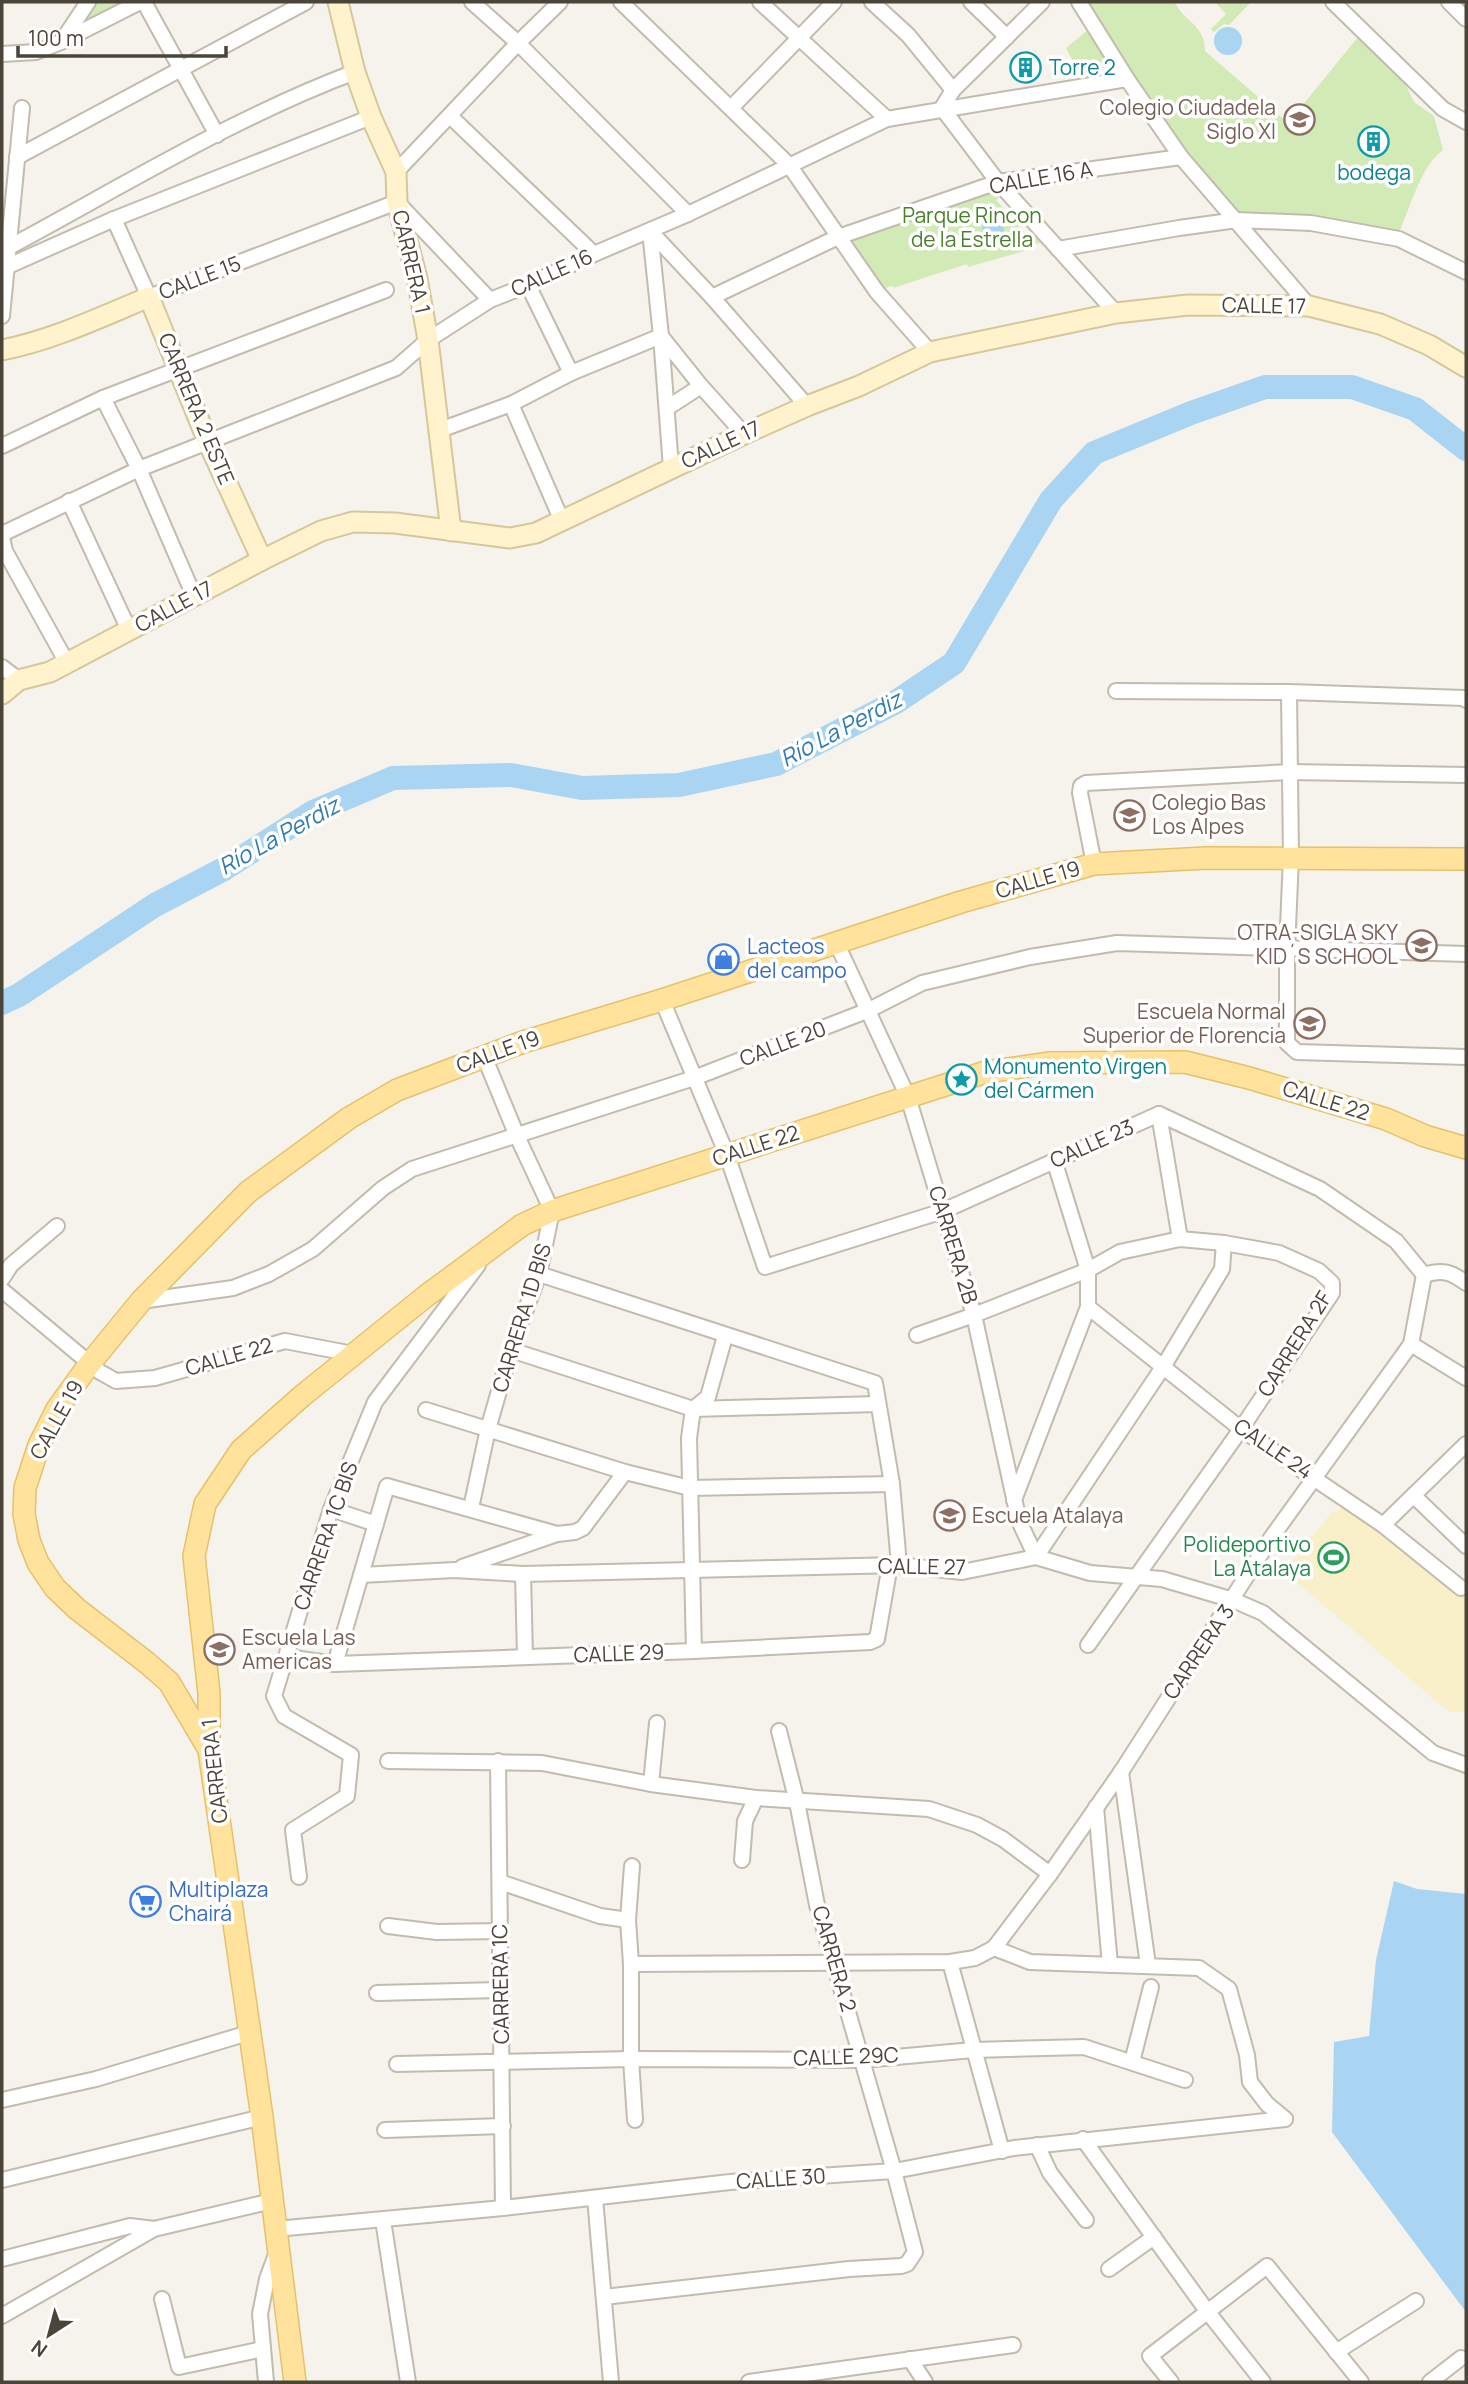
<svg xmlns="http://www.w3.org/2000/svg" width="1468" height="2384" font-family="Manrope,sans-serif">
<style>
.green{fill:#d2eab5}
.sand{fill:#f9efc9}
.water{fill:#a9d4f2}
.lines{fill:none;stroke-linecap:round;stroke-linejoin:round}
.river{stroke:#a9d4f2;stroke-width:24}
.street-casing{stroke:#c2bbae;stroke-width:18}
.secondary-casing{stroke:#d6c79b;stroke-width:23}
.primary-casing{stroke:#e6c16a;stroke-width:24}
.street{stroke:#fff;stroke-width:14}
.secondary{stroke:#fff3cd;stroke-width:19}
.primary{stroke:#ffe39c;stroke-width:21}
.labels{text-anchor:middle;stroke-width:7;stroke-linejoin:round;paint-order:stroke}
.culture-label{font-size:21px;fill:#0d838f;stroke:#fff;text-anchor:start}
.education-label{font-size:21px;fill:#785e54;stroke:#fff;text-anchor:end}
.street-label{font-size:21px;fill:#4b4439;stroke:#fff}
.park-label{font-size:21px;fill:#4a7f2a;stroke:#fff}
.shop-label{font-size:21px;fill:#366cbe;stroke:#fff;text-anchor:start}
.leisure-label{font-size:21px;fill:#27864d;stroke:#fff;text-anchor:end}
.water-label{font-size:23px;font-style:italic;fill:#2e7ab2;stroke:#fff}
</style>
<rect width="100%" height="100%" fill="#f6f3ec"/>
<!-- green -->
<g class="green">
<path d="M95 2H131L73 32Z"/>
<path d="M1082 2H1175C1182 21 1205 23 1205 51L1288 123 1358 37 1406 85 1414 102 1434 116 1443 150C1421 165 1409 211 1398 235L1238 215 1186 153Z"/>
<path d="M1215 2H1251L1229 25 1224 24 1214 32 1211 29 1226 14Z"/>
<path d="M1089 29 1112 66 1080 74 1066 48Z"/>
<path d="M994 184 1002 195 996 200 1029 237 1037 235 1043 242 1025 247 1028 250 968 267 967 264 893 288V286L878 290 846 239Z"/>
</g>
<!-- sand -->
<path class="sand" d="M1346 1501 1466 1595V1712H1449L1284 1571 1333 1511 1339 1510Z"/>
<!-- water -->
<g class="water">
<circle cx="1228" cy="41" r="14"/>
<circle cx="993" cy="230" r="11"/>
<path d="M1394 1881 1417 1889 1466 1894V2312L1332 2132 1334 2042 1369 2036 1376 1960Z"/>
</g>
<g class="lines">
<!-- river -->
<path class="river" d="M2 1003 19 995 155 905 224 869 313 812 393 778 511 775 582 788 679 785 776 764 896 702 954 663 1051 500 1094 453 1191 413 1265 387H1352L1415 409 1466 449"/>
<defs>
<g id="street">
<path d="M144 2 217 135"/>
<path d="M472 2 518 43 688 214"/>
<path d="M621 2 789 165 877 292 930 352"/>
<path d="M760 2 887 119"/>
<path d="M872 2 908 35 953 90"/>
<path d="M971 2 1007 37"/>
<path d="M1042 2 953 90 942 108 998 182 1116 313"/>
<path d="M1079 2 1127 79 1181 157 1309 306"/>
<path d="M1333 2 1443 109 1466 122"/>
<path d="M1449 2 1466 19"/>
<path d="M62 41 88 2"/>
<path d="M2 54 36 52 61 42 140 2"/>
<path d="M732 107 834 2"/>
<path d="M450 116 594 254"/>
<path d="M17 157 306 2"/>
<path d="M396 172 518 43 560 2"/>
<path d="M114 219 149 297 397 202 490 300"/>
<path d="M650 231 661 336 671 468"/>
<path d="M650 231 712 297 807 406"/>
<path d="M2 247H9C121 187 235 117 355 72"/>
<path d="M1058 249 1179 228 1237 220 1311 223 1399 239 1466 272"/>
<path d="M6 267 114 219 371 117"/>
<path d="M528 285 571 373"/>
<path d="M712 297 838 237 998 182 1181 157"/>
<path d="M2 316 22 108"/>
<path d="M103 398 139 469 194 596"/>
<path d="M511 404 562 521"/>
<path d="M667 408 701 386"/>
<path d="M440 430 511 404 571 373 661 336 701 386 744 434"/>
<path d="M2 446 103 398 386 290"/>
<path d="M69 501 129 630"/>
<path d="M2 534 139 469 396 368 428 340 490 300 528 285 594 254 688 214 887 119 1127 79"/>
<path d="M2 537 5 551 67 663"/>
<path d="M2 667 19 680"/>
<path d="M1116 691 1289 692 1464 698 1466 700"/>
<path d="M1289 692 1291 857 1287 950V1043L1297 1052 1466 1057"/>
<path d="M1094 864 1080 793 1081 786 1086 783 1290 772 1466 775"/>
<path d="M837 944 908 1097 974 1315 1019 1521 1036 1557"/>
<path d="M662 1000 727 1155 765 1267 943 1211 1159 1114 1320 1189 1396 1241 1424 1275"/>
<path d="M1159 1114 1180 1239"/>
<path d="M539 1274 875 1383 892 1484 899 1565"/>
<path d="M1424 1275C1443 1269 1451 1272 1466 1283"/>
<path d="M2 1279 11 1265 57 1226"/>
<path d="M2 1290 100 1372 116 1381 155 1378 285 1341 353 1354"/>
<path d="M141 1301 233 1288 269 1274 313 1249 383 1188 412 1169 694 1078 869 1010 922 983 1030 957 1117 943 1466 954"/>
<path d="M1088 1307 1241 1429 1383 1525 1461 1588"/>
<path d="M917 1335 974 1315 1088 1270 1120 1252 1180 1239 1224 1243 1279 1253 1319 1271 1332 1283V1293L1241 1429 1088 1645"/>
<path d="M1411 1344 1466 1378"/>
<path d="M511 1350 693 1409 878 1404"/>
<path d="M426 1410 625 1472 690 1488 892 1484"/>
<path d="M1414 1496 1466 1546"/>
<path d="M1014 1500 1088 1307V1270L1054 1160"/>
<path d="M471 1508 488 1429 511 1350 539 1274 552 1211 517 1136 484 1056"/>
<path d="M331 1509 376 1524"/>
<path d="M1383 1525 1466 1444"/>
<path d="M1036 1557 1163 1367 1222 1269 1224 1243"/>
<path d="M462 1567 557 1534 575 1532 583 1528 625 1472"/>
<path d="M523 1574 525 1657"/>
<path d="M361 1575 454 1570 523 1574 899 1565 962 1572 1036 1557 1090 1573 1162 1579 1233 1600 1263 1613 1433 1753 1466 1765"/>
<path d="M694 1651 689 1438 693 1409 708 1397 725 1336"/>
<path d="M287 1657 335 1664 694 1651 870 1642 877 1639 890 1565"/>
<path d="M335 1664 387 1486 557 1534"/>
<path d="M388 1761 542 1763 651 1784 756 1798 929 1809 977 1825 1003 1839 1050 1874"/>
<path d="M498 1761 503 2208"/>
<path d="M1121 1772 1148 1965"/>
<path d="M651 1784 657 1723"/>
<path d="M1096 1807 1110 1965"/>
<path d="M742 1860 745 1821 756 1798"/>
<path d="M632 1866 628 1920 631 1964V2059L635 2120"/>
<path d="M299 1877 293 1830 347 1796 351 1755 284 1716 274 1696 331 1509 375 1402 478 1265"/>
<path d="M500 1882 600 1916 628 1920"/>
<path d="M388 1926 437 1932 501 1931"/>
<path d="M994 1948 1030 1962 1199 1968 1229 1989 1247 2055 1250 2082 1267 2104 1285 2119"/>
<path d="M950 1962 1002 2151"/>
<path d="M631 1964 950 1962 975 1958 994 1948 1050 1874 1121 1772 1271 1538 1411 1344 1424 1275"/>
<path d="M377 1993 500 1990"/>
<path d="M1132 2062 1151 1987"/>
<path d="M397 2064 631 2059 863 2060 973 2050 1084 2047 1185 2080"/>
<path d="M2 2100 96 2079 248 2033"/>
<path d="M385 2130 503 2126"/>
<path d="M1083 2139 1207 2311 1263 2382"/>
<path d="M1037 2145 1050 2173 1086 2220"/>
<path d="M2 2180 262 2117"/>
<path d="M595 2198 611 2382"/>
<path d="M383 2220 408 2382"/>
<path d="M276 2229 503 2208 730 2182 894 2171 1014 2148 1285 2119"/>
<path d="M2 2259 130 2226 154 2229 272 2201"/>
<path d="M1109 2269 1154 2237"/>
<path d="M604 2297 849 2269 901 2266 907 2264 915 2252 894 2171 817 1905 797 1802 779 1731"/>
<path d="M162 2299 179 2367 263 2349"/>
<path d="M2 2316 154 2229"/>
<path d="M1336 2352 1416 2301"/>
<path d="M910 2359 925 2382"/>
<path d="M266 2382 260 2314 267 2279 277 2252"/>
<path d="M749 2382 1013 2345"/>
<path d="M1171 2382 1150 2356 1267 2266 1361 2382"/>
<path d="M1430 2382 1461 2358"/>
</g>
<g id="secondary">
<path d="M338 2 355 72 371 117 396 172 397 202 417 278 428 340 451 531"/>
<path d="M2 350C53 340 101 317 149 297L208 442 262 560"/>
<path d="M2 694 19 680 50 672 262 560 321 531 353 522 395 523 510 538 536 533 744 434 807 406 859 386 930 352 1116 313 1188 305 1309 306 1380 324 1429 345 1466 367"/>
</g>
<g id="primary">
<path d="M208 1748 169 1682 146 1662 77 1609 55 1588 38 1563 29 1540 24 1514 25 1488 39 1445 57 1409 91 1362 141 1301 248 1192 349 1118 397 1090 523 1042 662 1000 961 902 1094 864 1206 858 1466 859"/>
<path d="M295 2382 262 2117 209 1750V1693L194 1556 205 1504 241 1450 302 1396 426 1296 522 1225 552 1211 986 1072 1050 1063 1185 1062 1249 1078 1386 1119 1425 1136 1466 1148"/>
</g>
</defs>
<!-- street casing -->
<use href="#street" class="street-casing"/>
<!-- secondary casing -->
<use href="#secondary" class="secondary-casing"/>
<!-- primary casing -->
<use href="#primary" class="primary-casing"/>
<!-- street -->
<use href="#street" class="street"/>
<!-- secondary -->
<use href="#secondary" class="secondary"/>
<!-- primary -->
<use href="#primary" class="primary"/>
</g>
<!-- icons -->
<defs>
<symbol id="building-ring" viewBox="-11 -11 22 22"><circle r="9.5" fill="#fff" stroke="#0f9aa8" stroke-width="1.5"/><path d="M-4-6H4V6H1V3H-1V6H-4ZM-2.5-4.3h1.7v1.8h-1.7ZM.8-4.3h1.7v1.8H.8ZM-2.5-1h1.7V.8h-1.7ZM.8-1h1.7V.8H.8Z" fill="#0f9aa8"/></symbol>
<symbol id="school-ring" viewBox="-11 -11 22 22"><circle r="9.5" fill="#fff" stroke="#8d6e63" stroke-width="1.5"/><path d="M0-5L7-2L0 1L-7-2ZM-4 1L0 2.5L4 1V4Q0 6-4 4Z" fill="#8d6e63"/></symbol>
<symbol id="shop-ring" viewBox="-11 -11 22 22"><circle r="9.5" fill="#fff" stroke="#3f7fe0" stroke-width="1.5"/><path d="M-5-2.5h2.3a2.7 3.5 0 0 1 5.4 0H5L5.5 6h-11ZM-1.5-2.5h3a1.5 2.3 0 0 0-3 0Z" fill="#3f7fe0"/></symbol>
<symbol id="sight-ring" viewBox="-11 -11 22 22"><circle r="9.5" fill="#fff" stroke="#0f9aa8" stroke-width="1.5"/><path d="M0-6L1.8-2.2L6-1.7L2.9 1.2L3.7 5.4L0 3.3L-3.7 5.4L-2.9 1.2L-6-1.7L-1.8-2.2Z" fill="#0f9aa8"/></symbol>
<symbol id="stadium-ring" viewBox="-11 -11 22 22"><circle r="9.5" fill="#fff" stroke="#2e9e5b" stroke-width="1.5"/><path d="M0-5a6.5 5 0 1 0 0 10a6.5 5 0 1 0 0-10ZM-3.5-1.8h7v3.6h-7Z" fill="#2e9e5b"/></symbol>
<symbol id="supermarket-ring" viewBox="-11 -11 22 22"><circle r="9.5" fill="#fff" stroke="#3f7fe0" stroke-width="1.5"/><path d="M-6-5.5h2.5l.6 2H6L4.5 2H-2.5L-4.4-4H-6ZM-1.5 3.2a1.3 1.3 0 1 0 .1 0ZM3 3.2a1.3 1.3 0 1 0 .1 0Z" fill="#3f7fe0"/></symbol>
</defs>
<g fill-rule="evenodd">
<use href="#building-ring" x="1008" y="50" width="35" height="35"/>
<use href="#school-ring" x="1282" y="102" width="35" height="35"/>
<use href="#building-ring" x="1356" y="124" width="35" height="35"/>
<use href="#school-ring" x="1112" y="798" width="35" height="35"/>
<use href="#school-ring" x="1404" y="928" width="35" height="35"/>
<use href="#shop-ring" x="706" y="942" width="35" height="35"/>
<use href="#school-ring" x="1292" y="1006" width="35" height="35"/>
<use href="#sight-ring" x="944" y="1062" width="35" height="35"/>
<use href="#school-ring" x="932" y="1498" width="35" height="35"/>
<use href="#stadium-ring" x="1316" y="1540" width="35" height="35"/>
<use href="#school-ring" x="202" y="1632" width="35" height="35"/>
<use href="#supermarket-ring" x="128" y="1884" width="35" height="35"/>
</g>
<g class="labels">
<!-- culture labels -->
<g class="culture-label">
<text x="1049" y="75">Torre 2</text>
<text x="1374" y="180" text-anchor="middle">bodega</text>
<text x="984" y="1074">Monumento Virgen<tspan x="984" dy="24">del Cármen</tspan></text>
</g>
<!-- education labels -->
<g class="education-label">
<text x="1276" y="115">Colegio Ciudadela<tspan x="1276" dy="24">Siglo XI</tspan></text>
<text x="1152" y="810" text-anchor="start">Colegio Bas<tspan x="1152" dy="24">Los Alpes</tspan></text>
<text x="1398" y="940">OTRA-SIGLA SKY<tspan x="1398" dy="24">KID´S SCHOOL</tspan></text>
<text x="1286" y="1019">Escuela Normal<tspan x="1286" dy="24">Superior de Florencia</tspan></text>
<text x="972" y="1523" text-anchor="start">Escuela Atalaya</text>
<text x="242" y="1645" text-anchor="start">Escuela Las<tspan x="242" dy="24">Americas</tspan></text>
</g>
<!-- street labels -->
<g class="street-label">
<text transform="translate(1041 178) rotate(-10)" y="7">CALLE 16 A</text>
<text transform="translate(411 262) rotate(77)" y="7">CARRERA 1</text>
<text transform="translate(552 273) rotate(-24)" y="7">CALLE 16</text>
<text transform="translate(200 278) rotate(-21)" y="7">CALLE 15</text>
<text transform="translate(1264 306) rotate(1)" y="7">CALLE 17</text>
<text transform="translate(196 409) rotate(67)" y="7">CARRERA 2 ESTE</text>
<text transform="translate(721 445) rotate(-25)" y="7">CALLE 17</text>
<text transform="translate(174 607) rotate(-28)" y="7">CALLE 17</text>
<text transform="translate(1038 880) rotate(-16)" y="7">CALLE 19</text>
<text transform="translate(783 1044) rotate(-21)" y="7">CALLE 20</text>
<text transform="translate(498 1052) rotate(-20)" y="7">CALLE 19</text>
<text transform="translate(1326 1101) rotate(17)" y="7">CALLE 22</text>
<text transform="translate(1092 1144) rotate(-24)" y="7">CALLE 23</text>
<text transform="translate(756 1146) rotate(-18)" y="7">CALLE 22</text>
<text transform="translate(953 1245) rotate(73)" y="7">CARRERA 2B</text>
<text transform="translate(522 1318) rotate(-73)" y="7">CARRERA 1D BIS</text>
<text transform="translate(1295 1344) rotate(-58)" y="7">CARRERA 2F</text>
<text transform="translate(229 1357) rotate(-16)" y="7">CALLE 22</text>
<text transform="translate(57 1420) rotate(-61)" y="7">CALLE 19</text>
<text transform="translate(1273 1449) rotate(34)" y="7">CALLE 24</text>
<text transform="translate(326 1536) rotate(-71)" y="7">CARRERA 1C BIS</text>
<text transform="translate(922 1567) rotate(1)" y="7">CALLE 27</text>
<text transform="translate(1199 1652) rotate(-56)" y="7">CARRERA 3</text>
<text transform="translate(619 1654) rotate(-2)" y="7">CALLE 29</text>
<text transform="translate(215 1771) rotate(-96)" y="7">CARRERA 1</text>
<text transform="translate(834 1959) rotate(74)" y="7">CARRERA 2</text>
<text transform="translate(501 1984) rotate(-91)" y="7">CARRERA 1C</text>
<text transform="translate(846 2057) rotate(-2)" y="7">CALLE 29C</text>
<text transform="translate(781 2179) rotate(-4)" y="7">CALLE 30</text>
</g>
<!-- park labels -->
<g class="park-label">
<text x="972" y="223">Parque Rincon<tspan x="972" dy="24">de la Estrella</tspan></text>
</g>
<!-- shop labels -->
<g class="shop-label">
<text x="747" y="954">Lacteos<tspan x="747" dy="24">del campo</tspan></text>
<text x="169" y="1897">Multiplaza<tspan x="169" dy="24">Chairá</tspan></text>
</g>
<!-- leisure labels -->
<g class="leisure-label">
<text x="1311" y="1552">Polideportivo<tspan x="1311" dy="24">La Atalaya</tspan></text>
</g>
<!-- water labels -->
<g class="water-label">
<text transform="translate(841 729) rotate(-28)" y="8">Río La Perdiz</text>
<text transform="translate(279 836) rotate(-29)" y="8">Río La Perdiz</text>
</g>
</g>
<!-- border -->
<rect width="1468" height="2384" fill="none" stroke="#4b4439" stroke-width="7"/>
<!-- north arrow -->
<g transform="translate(49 2335) rotate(216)" stroke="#ffffff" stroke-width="5" paint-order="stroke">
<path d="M0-5L12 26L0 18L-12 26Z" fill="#4b4439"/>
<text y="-10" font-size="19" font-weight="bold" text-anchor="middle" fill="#4b4439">N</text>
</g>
<!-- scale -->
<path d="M18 46v10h208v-10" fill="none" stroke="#4b4439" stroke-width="3.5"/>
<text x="28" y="46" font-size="21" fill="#4b4439" stroke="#ffffff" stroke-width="5" paint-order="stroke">100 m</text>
</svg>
